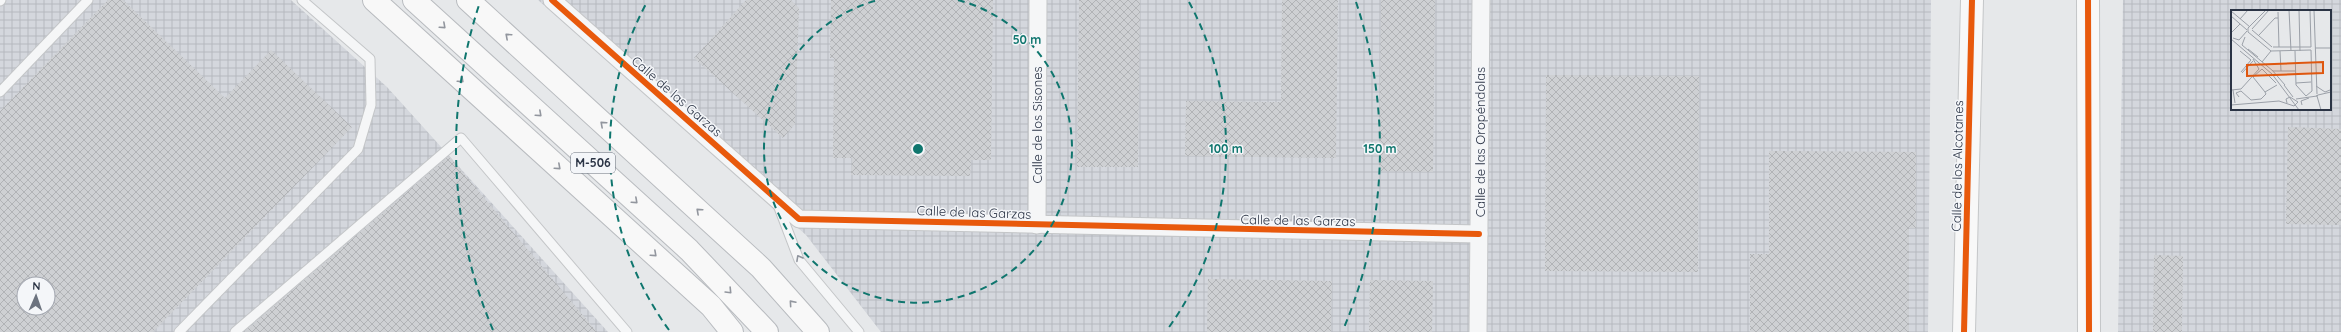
<svg xmlns="http://www.w3.org/2000/svg" width="2341" height="332" font-family="Quicksand,sans-serif">
<style>
.industrial{fill:url(#industrial-grid);fill-rule:evenodd}
.building{fill:url(#building-cross-hatch);fill-rule:evenodd}
.lines{fill:none;stroke-linecap:round;stroke-linejoin:round}
.lane-casing{stroke:#c4c6c8;stroke-width:11}
.street-casing{stroke:#c4c6c8;stroke-width:19}
.secondary-casing{stroke:#c4c6c8;stroke-width:24}
.highway-casing{stroke:#b8bbbf;stroke-width:24}
.lane{stroke:#f5f6f7;stroke-width:9}
.street{stroke:#f5f6f7;stroke-width:17}
.secondary{stroke:#f8f8f8;stroke-width:22}
.highway{stroke:#f8f8f8;stroke-width:22}
.cycleway-casing{stroke:#f4f6f9;stroke-width:8}
.cycleway{stroke:#e8590c;stroke-width:6}
.oneway{stroke:#92969e}
.oneway2{stroke:#90959e}
.ring{fill:none;stroke:#0f766e;stroke-width:2;stroke-dasharray:7 5}
.labels{text-anchor:middle;stroke-width:3;stroke-linejoin:round;paint-order:stroke}
.shield{fill:#f4f6f9;stroke:#676e7b;stroke-width:1}
.shield-label{font-size:12px;font-weight:bold;fill:#2b3445}
.street-label{font-size:13px;fill:#2b3445;stroke:#f4f6f9}
.inset-road{fill:none;stroke:#9ba0a8;stroke-width:1}
.view{fill:#df570f;fill-opacity:0.15;stroke:#df570f;stroke-width:2}
.inset-edge{fill:none;stroke:#2b3445;stroke-width:2}
.centre{fill:#0f766e;stroke:#f4f6f9;stroke-width:2}
.ring-label{font-size:12px;text-anchor:middle;font-weight:bold;fill:#0f766e;stroke:#f4f6f9;stroke-width:3;stroke-linejoin:round;paint-order:stroke}
</style>
<defs>
<pattern id="industrial-grid" width="8" height="8" patternUnits="userSpaceOnUse"><rect width="8" height="8" fill="#d4d7dd"/><path d="M0 4h8M4 0v8" fill="none" stroke="#b6b9bf"/></pattern>
<pattern id="building-cross-hatch" width="8" height="8" patternUnits="userSpaceOnUse"><rect width="8" height="8" fill="#ced0d3"/><path d="M0 0l8 8M0 8l8-8" fill="none" stroke="#b1b3b6"/></pattern>
</defs>
<rect width="100%" height="100%" fill="#e6e8ea"/>
<!-- industrial -->
<g class="industrial">
<path d="M0 0H291L387 87 608 332H0ZM24 284H48V308H24Z"/>
<path d="M538 0H1931L1928 332H881L806 235Z"/>
<path d="M2123 0H2341V332H2118ZM2232 11H2330V109H2232Z"/>
</g>
<!-- building -->
<g class="building">
<path d="M108 0H123L225 98 271 50 352 127 153 332H0V111ZM24 284H48V308H24Z"/>
<path d="M746 0H791L799 8 795 124 783 138 694 58Z"/>
<path d="M831 0H993L991 160H971L970 176 851 175 852 158H833L834 58H830Z"/>
<path d="M1079 0H1140L1138 167H1077Z"/>
<path d="M1282 0H1338L1336 158 1185 156 1186 101 1281 102Z"/>
<path d="M1381 0H1435L1433 172 1379 171Z"/>
<path d="M1546 75 1699 76 1698 272 1545 271Z"/>
<path d="M2288 127 2341 129V225L2286 224Z"/>
<path d="M1769 151 1916 152V228H1909V332H1750V254H1769Z"/>
<path d="M449 156 597 332H244Z"/>
<path d="M2154 255 2183 256 2182 332H2153Z"/>
<path d="M1208 279 1332 281 1331 332H1207Z"/>
<path d="M1370 280 1433 281 1432 332H1369Z"/>
</g>
<g class="lines">
<defs>
<g id="lane">
<path d="M0 1 1 0"/>
<path d="M0 92 88 0"/>
<path d="M778 205 799 260 859 332"/>
<path d="M179 332 358 149 371 105 370 59 302 0"/>
<path d="M235 332 461 138 627 332"/>
</g>
<g id="street">
<path d="M552 0 799 219 1479 234"/>
<path d="M1037 225 1038 0"/>
<path d="M1478 332 1481 0"/>
</g>
<g id="secondary">
<path d="M2088 0 2089 332"/>
<path d="M1964 332 1972 0"/>
</g>
<g id="highway">
<path d="M374 0 711 306 732 332"/>
<path d="M414 0 689 250 767 332"/>
<path d="M468 0 761 268 818 332"/>
</g>
</defs>
<!-- lane casing -->
<use href="#lane" class="lane-casing"/>
<!-- street casing -->
<use href="#street" class="street-casing"/>
<!-- secondary casing -->
<use href="#secondary" class="secondary-casing"/>
<!-- highway casing -->
<use href="#highway" class="highway-casing"/>
<!-- lane -->
<use href="#lane" class="lane"/>
<!-- street -->
<use href="#street" class="street"/>
<!-- secondary -->
<use href="#secondary" class="secondary"/>
<!-- highway -->
<use href="#highway" class="highway"/>
<defs>
<g id="cycleway">
<path d="M552 0 799 219 1479 234"/>
<path d="M2088 0 2089 332"/>
<path d="M1964 332 1972 0"/>
</g>
</defs>
<!-- cycleway casing -->
<use href="#cycleway" class="cycleway-casing"/>
<!-- cycleway -->
<use href="#cycleway" class="cycleway"/>
</g>
<!-- one-way arrows -->
<defs><path id="oneway-chevron" d="M-2-3.5L2.5 0L-2 3.5" fill="none" stroke-width="1.6" stroke-linecap="round" stroke-linejoin="round"/></defs>
<g class="oneway">
<use href="#oneway-chevron" transform="translate(443 26) rotate(42)"/>
<use href="#oneway-chevron" transform="translate(508 36) rotate(-138)"/>
<use href="#oneway-chevron" transform="translate(461 80) rotate(42)"/>
<use href="#oneway-chevron" transform="translate(539 114) rotate(42)"/>
<use href="#oneway-chevron" transform="translate(603 124) rotate(-138)"/>
<use href="#oneway-chevron" transform="translate(558 167) rotate(42)"/>
<use href="#oneway-chevron" transform="translate(635 201) rotate(42)"/>
<use href="#oneway-chevron" transform="translate(699 211) rotate(-138)"/>
<use href="#oneway-chevron" transform="translate(654 254) rotate(42)"/>
<use href="#oneway-chevron" transform="translate(729 291) rotate(46)"/>
<use href="#oneway-chevron" transform="translate(792 303) rotate(-131)"/>
</g>
<use class="oneway2" href="#oneway-chevron" transform="translate(799 258) rotate(-119)"/>
<!-- distance rings -->
<g class="ring">
<path d="M958 0A154 154 0 1 1 878 0"/>
<path d="M669 330A308 308 0 0 1 647 2M1189 2A308 308 0 0 1 1167 330"/>
<path d="M493 330A462 462 0 0 1 480 2M1356 2A462 462 0 0 1 1343 330"/>
</g>
<g class="labels">
<!-- shield labels -->
<rect class="shield" x="571" y="153" width="44" height="20" rx="3"/>
<g class="shield-label">
<text x="593" y="167">M-506</text>
</g>
<!-- street labels -->
<g class="street-label">
<text transform="translate(677 96) rotate(41)" y="5">Calle de las Garzas</text>
<text transform="translate(1037 125) rotate(-90)" y="5">Calle de los Sisones</text>
<text transform="translate(1480 142) rotate(-90)" y="5">Calle de las Oropéndolas</text>
<text transform="translate(1957 166) rotate(-89)" y="5">Calle de los Alcotanes</text>
<text transform="translate(974 212) rotate(2)" y="5">Calle de las Garzas</text>
<text transform="translate(1298 220) rotate(1)" y="5">Calle de las Garzas</text>
</g>
</g>
<!-- overview -->
<g transform="translate(2231 10)">
<rect width="100" height="100" fill="#e6e8ea"/>
<path class="inset-road" d="M35 0 17 18V22L40 41 80 40M45 0H82M58 0 60 41M68 0 69 41M79 0 80 37M83 0 86 84M0 1 19 17M47 2 48 37M0 6 16 20M100 8V51M9 9 17 0M21 19 38 0M21 20 41 37M0 23 9 14M28 25 44 8H47M14 27 11 35 42 61H64M2 28 8 30 16 21M0 29 41 64 68 100M42 37H80M84 38H100M17 39 27 47M9 41 20 50M49 41 50 61M64 41 65 75 75 86 81 81 80 40M31 52 40 41M41 60 54 75M10 62 20 50M11 63 22 51M45 73 31 59 22 67 34 82 46 75M65 73 80 72M53 75 62 87M85 76 94 82 99 80M0 80 10 79 28 59 22 49M2 80 4 93M87 85 100 82M86 86 90 100M8 87 5 83 10 81 20 90 30 89 35 84 34 82M65 89 86 86 87 85 85 86M0 95 48 91 63 96 67 92 59 87 55 89 56 93M71 95 70 91 78 88"/>
<path class="view" d="M92 52V63L16 66V55Z"/>
<rect width="100" height="100" class="inset-edge"/>
</g>
<circle cx="918" cy="149" r="6" class="centre"/>
<g class="ring-label">
<text x="1027" y="44">50 m</text>
<text x="1226" y="153">100 m</text>
<text x="1380" y="153">150 m</text>
</g>
<!-- north arrow -->
<g transform="translate(36 296) rotate(2)"><circle r="19" fill="#f4f6f9" stroke="#a4a8b1"/>
<path d="M0-3L7 15L0 10L-7 15Z" fill="#6c737f"/>
<text y="-6" font-size="11" font-weight="bold" text-anchor="middle" fill="#2b3445">N</text>
</g>
</svg>
